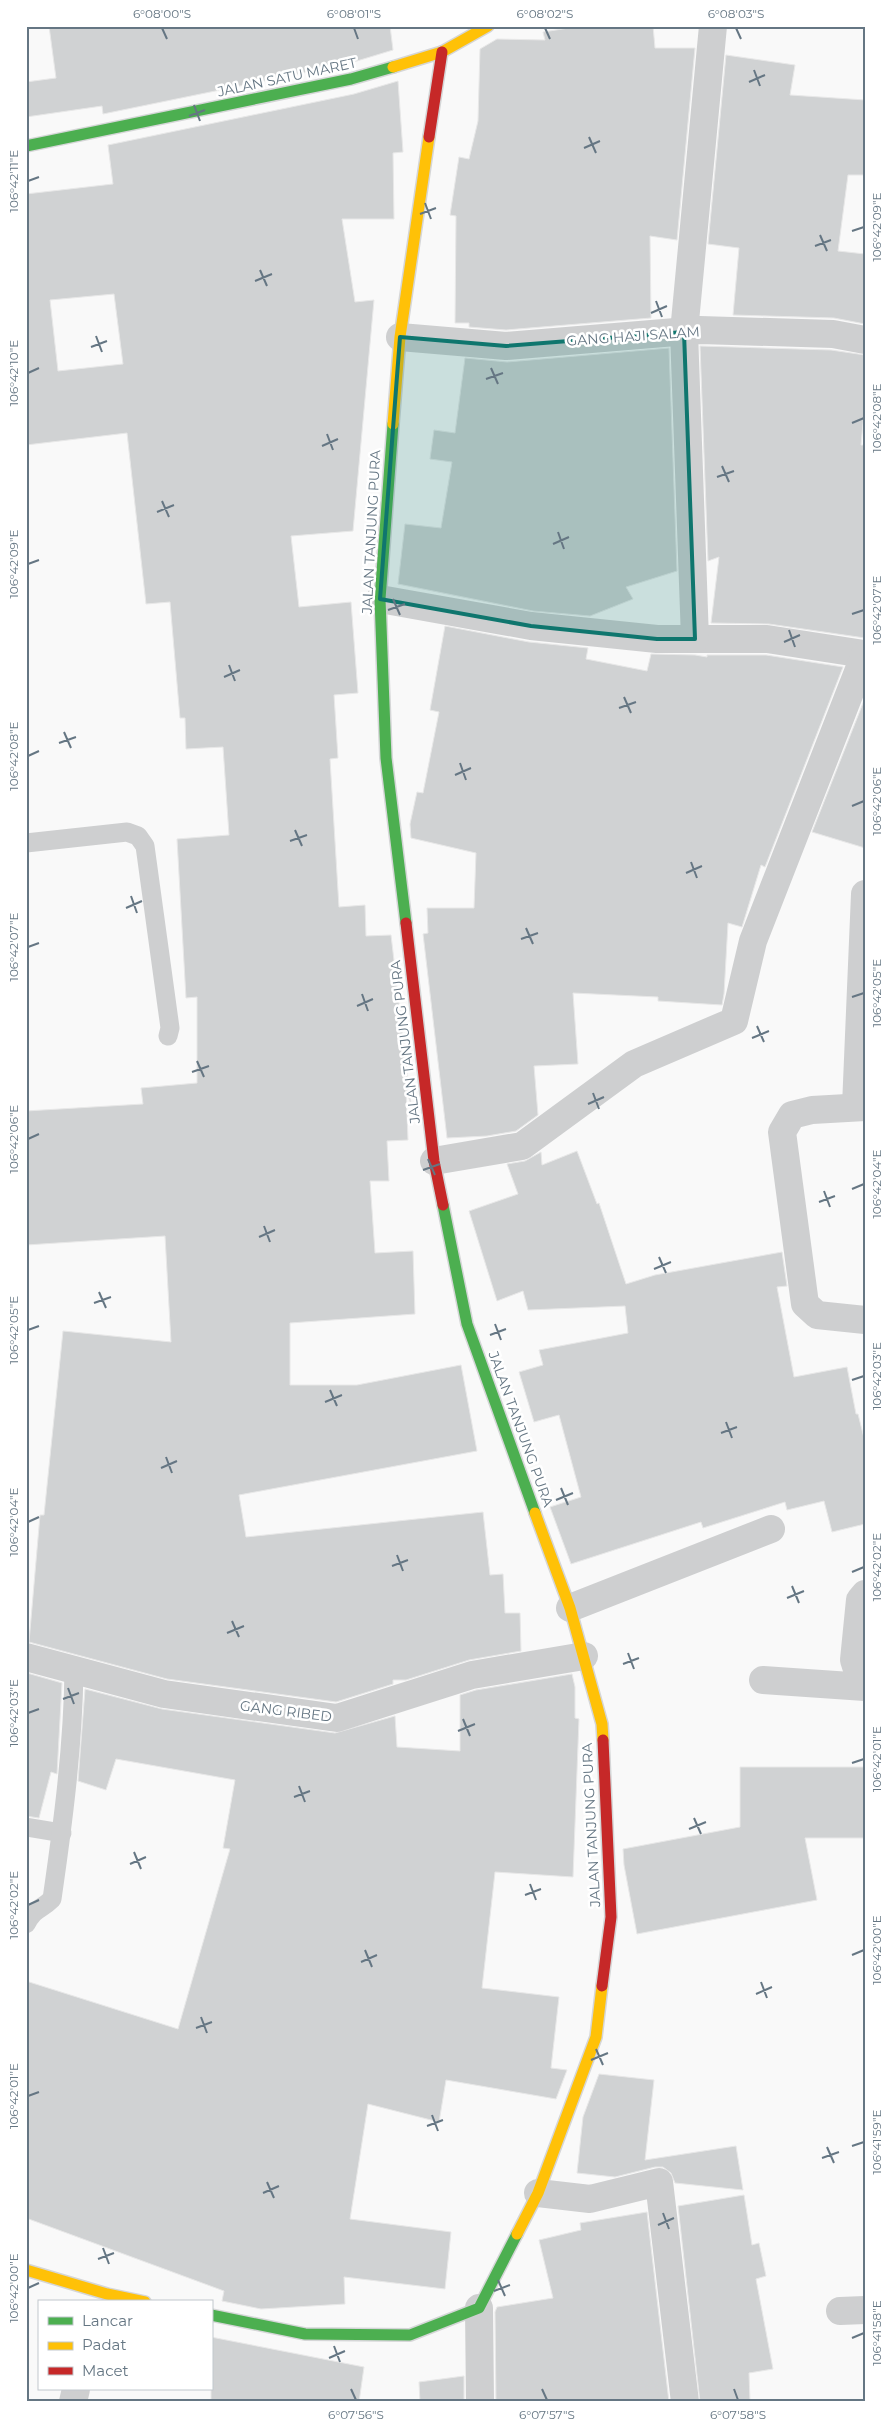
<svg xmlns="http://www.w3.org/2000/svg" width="891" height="2428" font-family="Montserrat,sans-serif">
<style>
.building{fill:#d0d2d3;stroke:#e8e8e8;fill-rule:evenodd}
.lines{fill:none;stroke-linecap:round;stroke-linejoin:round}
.fast-casing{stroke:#d5d6d7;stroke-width:14}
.slow-casing{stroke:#d5d6d7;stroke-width:14}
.jam-casing{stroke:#d5d6d7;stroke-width:14}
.lane{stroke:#cecfd0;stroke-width:19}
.street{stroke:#cecfd0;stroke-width:28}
.fast{stroke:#4caf50;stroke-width:11}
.slow{stroke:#ffc107;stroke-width:11}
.jam{stroke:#c62828;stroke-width:11}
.marked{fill:#0f766e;fill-opacity:0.2;stroke:#0f766e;stroke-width:4;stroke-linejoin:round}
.ticks{fill:none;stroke:#657683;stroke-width:2}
.labels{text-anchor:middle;stroke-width:5;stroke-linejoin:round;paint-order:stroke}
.street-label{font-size:14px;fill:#657683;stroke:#fff}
.neatline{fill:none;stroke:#657683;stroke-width:2}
.ticks-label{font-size:12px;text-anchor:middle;fill:#657683}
</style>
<rect width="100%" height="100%" fill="#f9f9f9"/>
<!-- building -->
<g class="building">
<path d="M49 26H390L393 50 347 64 103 114 102 106 26 117V82L56 78Z"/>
<path d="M582 26H653L655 48H695L677 240 650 236 651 318 506 330 469 327V323H455L456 216 450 215 459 157 469 159 478 121 480 49 497 39 545 40 543 32Z"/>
<path d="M726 55 795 65 790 95 865 100V175H848L838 251 865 254V324L834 318 733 315 739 248 708 244Z"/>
<path d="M398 81 403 152 393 153 394 219H342L355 302 374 300 353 531 291 536 299 607 351 602 358 693 334 695 338 758 330 759 339 907 365 905 366 936 391 935 411 1104 406 1090 408 1140 387 1141 389 1181H370L375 1253 413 1251 415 1314 290 1323V1385H357L461 1365 477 1451 239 1495 246 1537 483 1512 490 1575 503 1574 505 1613H520L521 1651 469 1660 406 1680H393V1684L336 1702 167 1679 29 1642 40 1515H44L63 1331 171 1342 165 1236 26 1245V1111L143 1104 141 1088 197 1083V997L186 998 177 839 229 835 223 747 186 749 185 718H180L170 602 146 604 127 433 26 445V194L113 184 108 145 354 94ZM114 294 123 364 58 371 50 300Z"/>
<path d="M700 346 831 350 865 355V401L861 445H865V638L769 624 711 623 719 557 708 561Z"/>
<path d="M669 348 677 571 626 587 633 599 590 616 533 611 398 584 405 524 441 528 452 462 430 459 434 430 455 433 465 358 507 362Z"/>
<path d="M445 626 529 642 588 648 586 659 647 671 651 654 695 655 707 657V655H766L843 667 765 867 761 865 742 927 728 923 724 994 722 1005 658 1001V997L573 993 578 1064 534 1066 538 1115 516 1131 487 1136 447 1138 423 934 428 933 427 908H474L476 853 411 838 410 824 417 792 423 793 439 712 430 710Z"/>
<path d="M865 698V848L812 832Z"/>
<path d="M577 1151 597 1204 599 1203 626 1284 655 1275 782 1252 787 1286 777 1287 794 1377 847 1367 856 1414H858L865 1442V1524L832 1532 824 1501 787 1510 785 1502 703 1528 701 1522 571 1564 550 1507 581 1497 559 1415 534 1422 519 1372 543 1365 539 1350 628 1333 625 1306 528 1310 523 1291 497 1301 469 1211 518 1194 507 1164 525 1161 541 1152 542 1165Z"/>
<path d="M27 1673 62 1683 57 1774 51 1772 39 1818 26 1816Z"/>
<path d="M572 1674 575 1687V1718L579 1719 573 1877 495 1872 482 1988 559 1997 551 2068 567 2070 556 2099 446 2080 439 2122 368 2104 350 2219 451 2232 445 2289 344 2277 345 2304 261 2309 222 2301 224 2291 26 2218V1981L178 2029 230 1849 223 1848 235 1780 116 1759 106 1790 78 1781 85 1689 162 1709 335 1733 395 1716 397 1747 460 1751V1695L476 1690Z"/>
<path d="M740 1767H865V1838H805L817 1900 637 1934 624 1865 623 1849 740 1827Z"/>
<path d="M599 2074 654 2080 645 2160 736 2146 743 2190 675 2183 671 2173 663 2167H655L615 2177 577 2173 583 2117Z"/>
<path d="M744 2195 752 2245 759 2243 766 2276 756 2279 773 2369 749 2373 750 2402H700L678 2206Z"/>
<path d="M647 2212 669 2402H496L495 2312 497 2307 553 2298 539 2240 581 2230 580 2223Z"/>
<path d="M211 2337 364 2367 359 2402H211Z"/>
<path d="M464 2376V2402H420L419 2382Z"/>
</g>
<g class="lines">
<defs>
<g id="fast">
<path d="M26 146 351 79 393 67"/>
<path d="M393 424 380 599 386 758 406 923"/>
<path d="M443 1205 467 1324 535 1513"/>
<path d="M211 2315 305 2334 410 2335 479 2308 517 2234"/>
</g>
<g id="slow">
<path d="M393 67 442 52 488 26"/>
<path d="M393 424 400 337 429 137"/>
<path d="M535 1513 570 1608 602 1724 603 1740"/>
<path d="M517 2234 538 2193 596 2037 602 1986"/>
<path d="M26 2270 107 2294 145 2302"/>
</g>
<g id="jam">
<path d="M429 137 442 52"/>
<path d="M406 923 434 1161 443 1205"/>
<path d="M602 1986 611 1917 603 1740"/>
</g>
</defs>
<!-- fast casing -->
<use href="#fast" class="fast-casing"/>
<!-- slow casing -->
<use href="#slow" class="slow-casing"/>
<!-- jam casing -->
<use href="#jam" class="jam-casing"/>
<!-- lane -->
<g class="lane">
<path d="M26 843 127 832 138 836 145 846 170 1028 168 1036"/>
<path d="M26 1827 62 1833"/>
<path d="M26 1924C35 1907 40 1911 52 1899 63 1823 73 1747 74 1670"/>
</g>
<!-- street -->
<g class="street">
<path d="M400 337 506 346 700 330 833 334 865 340"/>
<path d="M380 599 531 626 657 639H767L864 654"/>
<path d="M695 639 684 332 713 26"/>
<path d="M856 1106 865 894"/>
<path d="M865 1107 812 1110 792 1115 782 1132 805 1304 817 1315 865 1320"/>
<path d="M434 1161 522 1146 634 1064 734 1021 753 941 865 654"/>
<path d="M570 1608 771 1529"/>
<path d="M26 1657 164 1694 337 1718 472 1675 584 1656"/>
<path d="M763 1680 865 1687"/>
<path d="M862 1685 854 1660 860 1600 865 1594"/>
<path d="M538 2193 590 2199 659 2182 685 2402"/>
<path d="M479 2308 480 2402"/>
<path d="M840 2311 865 2310"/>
<path d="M73 2402 76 2389"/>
</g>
<!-- fast -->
<use href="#fast" class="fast"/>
<!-- slow -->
<use href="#slow" class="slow"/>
<!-- jam -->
<use href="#jam" class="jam"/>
</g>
<!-- marked area -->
<path class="marked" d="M684 332 695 639H657L531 626 380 599 400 337 506 346Z"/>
<!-- ticks -->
<path class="ticks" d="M162 28 167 39M354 28 358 39M545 28 550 39M736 28 741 39M754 70 760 86M749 82 765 75M194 105 200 121M189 116 205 110M589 137 596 153M584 148 600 141M28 181 39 177M425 203 431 219M420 214 436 208M852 231 864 227M820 235 827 251M815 246 831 240M260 270 267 286M255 281 272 274M656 301 662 317M651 313 667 306M96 336 102 352M91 347 107 341M491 368 498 384M28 373 39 368M486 379 503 373M852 423 864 418M327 434 333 450M322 446 338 439M722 466 729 482M717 477 734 471M162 501 169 517M157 512 174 505M558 532 564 549M553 544 569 537M28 564 39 560M393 599 400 615M388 610 405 604M852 614 864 610M789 630 795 647M784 642 800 635M229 665 235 681M224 677 240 670M624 697 631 713M619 708 636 702M64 732 71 748M59 743 76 737M28 756 39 751M460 763 466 780M455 775 471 768M852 806 864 801M295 830 302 846M290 841 307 835M691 862 697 878M686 873 702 866M131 896 137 913M126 908 142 901M526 928 533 944M521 939 538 933M28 947 39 943M362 994 368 1011M852 997 864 993M357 1006 373 999M757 1026 764 1042M752 1038 769 1031M197 1061 204 1077M192 1072 209 1066M593 1093 599 1109M588 1104 604 1097M28 1139 39 1134M428 1159 435 1175M423 1170 440 1164M852 1189 864 1184M824 1191 830 1207M819 1202 835 1196M264 1226 270 1242M259 1237 275 1230M659 1257 666 1273M654 1269 671 1262M99 1292 106 1308M94 1303 111 1297M495 1324 501 1340M28 1330 39 1326M490 1335 506 1329M852 1380 864 1376M330 1390 337 1406M325 1402 342 1395M726 1422 732 1438M721 1433 737 1427M166 1457 172 1473M161 1468 177 1461M561 1488 568 1505M556 1500 573 1493M28 1522 39 1517M397 1555 403 1571M392 1566 408 1560M852 1572 864 1567M792 1586 799 1603M787 1598 804 1591M232 1621 239 1637M227 1633 244 1626M628 1653 634 1669M623 1664 639 1658M68 1688 74 1704M63 1699 79 1693M28 1713 39 1709M463 1719 470 1736M458 1731 475 1724M852 1763 864 1759M299 1786 305 1802M294 1797 310 1791M694 1818 701 1834M689 1829 706 1822M134 1852 141 1869M130 1864 146 1857M530 1884 536 1900M525 1895 541 1889M28 1905 39 1900M365 1950 372 1967M852 1955 864 1950M361 1962 377 1955M761 1982 767 1998M756 1994 772 1987M201 2017 207 2033M196 2028 212 2022M596 2049 603 2065M591 2060 608 2053M28 2096 39 2092M432 2115 438 2131M427 2126 443 2120M852 2146 864 2142M827 2147 834 2163M822 2158 839 2152M267 2182 274 2198M263 2193 279 2186M663 2213 669 2229M658 2225 674 2218M103 2248 109 2264M98 2259 114 2253M498 2280 505 2296M28 2288 39 2283M494 2291 510 2285M852 2338 864 2333M334 2346 340 2362M329 2358 345 2351M351 2389 356 2400M542 2389 547 2400M734 2389 738 2400"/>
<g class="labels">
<!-- street labels -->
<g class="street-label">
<text transform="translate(287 77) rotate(-12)" y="5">JALAN SATU MARET</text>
<text transform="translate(633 336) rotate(-4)" y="5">GANG HAJI SALAM</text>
<text transform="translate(371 532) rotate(-87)" y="5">JALAN TANJUNG PURA</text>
<text transform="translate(405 1042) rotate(-97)" y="5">JALAN TANJUNG PURA</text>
<text transform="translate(521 1429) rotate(70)" y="5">JALAN TANJUNG PURA</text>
<text transform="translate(286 1711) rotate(7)" y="5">GANG RIBED</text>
<text transform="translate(591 1825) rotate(-93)" y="5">JALAN TANJUNG PURA</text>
</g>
</g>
<!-- border -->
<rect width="891" height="2428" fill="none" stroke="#ffffff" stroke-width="55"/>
<!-- legend -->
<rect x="38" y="2300" width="175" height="90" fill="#ffffff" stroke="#c1c8cd"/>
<rect x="48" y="2317" width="25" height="8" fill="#4caf50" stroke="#c1c8cd"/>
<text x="82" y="2326" font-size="15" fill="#657683">Lancar</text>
<rect x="48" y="2342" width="25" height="8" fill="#ffc107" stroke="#c1c8cd"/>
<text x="82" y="2350" font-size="15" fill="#657683">Padat</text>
<rect x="48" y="2367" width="25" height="8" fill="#c62828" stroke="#c1c8cd"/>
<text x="82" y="2376" font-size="15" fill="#657683">Macet</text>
<rect x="28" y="28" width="836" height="2372" class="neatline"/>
<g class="ticks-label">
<text x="162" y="18">6°08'00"S</text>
<text x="354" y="18">6°08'01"S</text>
<text x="545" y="18">6°08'02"S</text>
<text x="736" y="18">6°08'03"S</text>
<text transform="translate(14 181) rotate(-90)" y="4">106°42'11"E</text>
<text transform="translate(877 227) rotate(-90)" y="4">106°42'09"E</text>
<text transform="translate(14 373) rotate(-90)" y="4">106°42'10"E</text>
<text transform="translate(877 418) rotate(-90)" y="4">106°42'08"E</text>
<text transform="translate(14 564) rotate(-90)" y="4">106°42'09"E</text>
<text transform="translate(877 610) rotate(-90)" y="4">106°42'07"E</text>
<text transform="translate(14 756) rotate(-90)" y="4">106°42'08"E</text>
<text transform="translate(877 801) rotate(-90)" y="4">106°42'06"E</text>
<text transform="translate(14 947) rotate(-90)" y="4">106°42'07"E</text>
<text transform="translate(877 993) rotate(-90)" y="4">106°42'05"E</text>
<text transform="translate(14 1139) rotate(-90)" y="4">106°42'06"E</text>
<text transform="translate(877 1184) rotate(-90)" y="4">106°42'04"E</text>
<text transform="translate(14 1330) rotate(-90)" y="4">106°42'05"E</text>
<text transform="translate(877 1376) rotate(-90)" y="4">106°42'03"E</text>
<text transform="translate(14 1522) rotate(-90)" y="4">106°42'04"E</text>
<text transform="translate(877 1567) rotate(-90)" y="4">106°42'02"E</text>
<text transform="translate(14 1713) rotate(-90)" y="4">106°42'03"E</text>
<text transform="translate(877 1759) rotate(-90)" y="4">106°42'01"E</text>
<text transform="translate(14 1905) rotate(-90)" y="4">106°42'02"E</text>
<text transform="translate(877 1950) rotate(-90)" y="4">106°42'00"E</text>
<text transform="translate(14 2096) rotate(-90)" y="4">106°42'01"E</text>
<text transform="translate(877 2142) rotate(-90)" y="4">106°41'59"E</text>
<text transform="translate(14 2288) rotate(-90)" y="4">106°42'00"E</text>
<text transform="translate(877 2333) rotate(-90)" y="4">106°41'58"E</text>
<text x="356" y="2419">6°07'56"S</text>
<text x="547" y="2419">6°07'57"S</text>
<text x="738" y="2419">6°07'58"S</text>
</g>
</svg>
